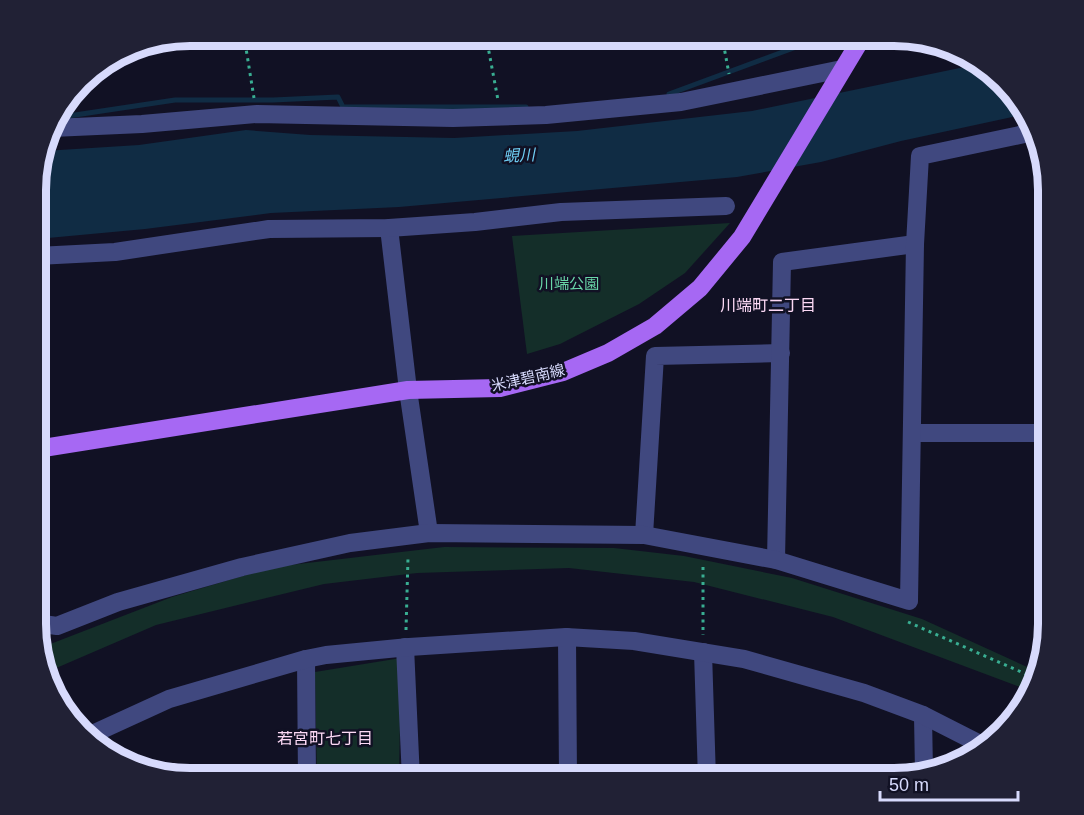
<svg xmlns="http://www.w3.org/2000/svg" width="1084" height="815" font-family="Helvetica,'Noto Sans JP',sans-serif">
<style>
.green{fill:#142e29}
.water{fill:#102c44}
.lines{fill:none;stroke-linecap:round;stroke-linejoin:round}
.stream{stroke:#102c44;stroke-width:5}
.path{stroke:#39ae92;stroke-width:3;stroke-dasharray:3 4.5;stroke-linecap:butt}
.minor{stroke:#40487f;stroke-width:18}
.major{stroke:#a668f3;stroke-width:18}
.labels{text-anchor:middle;stroke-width:5;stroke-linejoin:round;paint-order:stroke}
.park-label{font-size:15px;fill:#69d6a8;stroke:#111124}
.street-label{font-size:15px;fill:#d7dafc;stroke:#111124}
.water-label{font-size:16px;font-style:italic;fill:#6ecdf3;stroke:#111124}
.neighbourhood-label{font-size:16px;fill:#fcd9f5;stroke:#111124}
.rim{fill:none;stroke:#d7dafc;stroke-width:8}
</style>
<rect width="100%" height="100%" fill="#111124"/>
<!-- green -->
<g class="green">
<path d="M730 223 685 273 639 304 560 344 527 354 512 236Z"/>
<path d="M444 547 614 548 684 556 792 578 922 619 1036 671 1037 682 1031 691 833 617 694 582 569 568 417 573 324 584 156 625 47 672 40 648 172 597 273 567Z"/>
<path d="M401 658 399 779H317L315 672Z"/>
</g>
<!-- water -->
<path class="water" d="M979 64 995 74 1026 114 901 141 821 162 737 177 399 207 271 213 145 229 37 239V170L44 151 139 145 246 130 310 135 454 138 577 131 752 111Z"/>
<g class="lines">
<!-- stream -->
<g class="stream">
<path d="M669 94 799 46 813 43"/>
<path d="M55 118 175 100H273L338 97 343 107H526"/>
</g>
<!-- path -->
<g class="path">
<path d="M244 36 254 98"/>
<path d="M486 36 498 100"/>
<path d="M722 36 729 74"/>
<path d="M703 567V635"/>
<path d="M908 622 1037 679"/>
<path d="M406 630 408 558"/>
</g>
<!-- minor -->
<g class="minor">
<path d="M52 128 142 124 257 114 453 118 546 115 681 102 842 69"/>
<path d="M389 228 408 390 429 533"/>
<path d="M37 256 115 252 269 229 389 228 475 222 561 212 726 206"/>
<path d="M912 433H1048"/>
<path d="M644 535 655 356 781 353"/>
<path d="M776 560 782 262 915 244"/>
<path d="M36 623 57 626 118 602 242 567 350 543 429 533 644 535 776 560 909 601 915 244 920 156 1034 132"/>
<path d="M567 637 568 779"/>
<path d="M1047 638 1048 574"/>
<path d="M405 647 411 779"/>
<path d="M703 652 707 779"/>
<path d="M306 659 307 779"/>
<path d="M923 715 924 772"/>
<path d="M86 737 169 699 306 659 326 655 409 647 566 637 634 641 744 659 864 693 923 715 984 746"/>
</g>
<!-- major -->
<path class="major" d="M37 449 408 390 500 388 563 372 608 353 655 326 700 288 742 237 863 36"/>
</g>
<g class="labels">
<!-- park labels -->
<g class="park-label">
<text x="569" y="289">川端公園</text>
</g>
<!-- street labels -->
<g class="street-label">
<text transform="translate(528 378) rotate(-13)" y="5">米津碧南線</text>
</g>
<!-- water labels -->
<g class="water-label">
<text transform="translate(519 155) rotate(-3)" y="6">蜆川</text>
</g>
<!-- neighbourhood labels -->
<g class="neighbourhood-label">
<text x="768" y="311">川端町二丁目</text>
<text x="325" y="744">若宮町七丁目</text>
</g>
</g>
<!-- crop -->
<path d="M0 0H1084V815H0ZM190 46H894A144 144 0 0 1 1038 190V624A144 144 0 0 1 894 768H190A144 144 0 0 1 46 624V190A144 144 0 0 1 190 46Z" fill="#212135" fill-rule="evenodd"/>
<path class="rim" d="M190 46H894A144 144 0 0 1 1038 190V624A144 144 0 0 1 894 768H190A144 144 0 0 1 46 624V190A144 144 0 0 1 190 46Z"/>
<!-- scale -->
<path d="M880 791v9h138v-9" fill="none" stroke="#d7dafc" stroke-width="3"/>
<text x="889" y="791" font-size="18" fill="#d7dafc" stroke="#111124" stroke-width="4.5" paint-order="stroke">50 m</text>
</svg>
